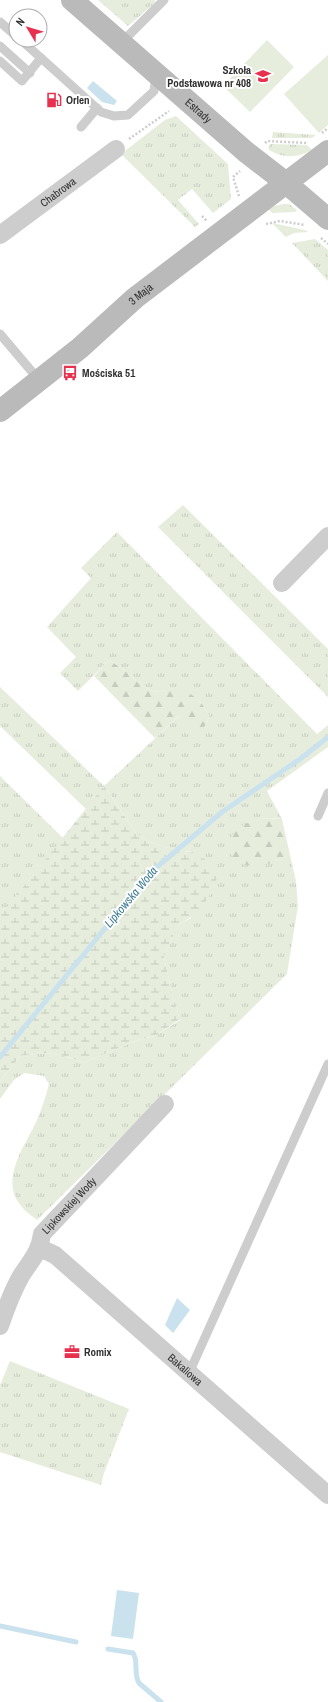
<svg xmlns="http://www.w3.org/2000/svg" width="328" height="1702" font-family="'Archivo Narrow',sans-serif">
<style>
.grass{fill:url(#grass-tufts)}
.forest{fill:url(#forest-firs)}
.wetland{fill:url(#wetland-marsh)}
.garden{fill:#e7eddd}
.water{fill:#cae2ed}
.lines{fill:none;stroke-linecap:round;stroke-linejoin:round}
.stream{stroke:#cae2ed;stroke-width:5}
.path{stroke:#cdcdcd;stroke-width:2.5;stroke-dasharray:2 2;stroke-linecap:butt}
.service{stroke:#cdcdcd;stroke-width:9}
.minor{stroke:#cdcdcd;stroke-width:18}
.secondary{stroke:#bababa;stroke-width:22}
.labels{text-anchor:middle;stroke-width:4;stroke-linejoin:round;paint-order:stroke}
.poi-label{font-size:11px;font-weight:bold;fill:#303030;stroke:#fff;text-anchor:start}
.street-label{font-size:11px;fill:#303030;stroke:#fff}
.water-label{font-size:12px;font-style:italic;fill:#3c7993;stroke:#fff}
</style>
<defs>
<pattern id="grass-tufts" width="24" height="20" patternUnits="userSpaceOnUse"><rect width="24" height="20" fill="#e7eddd"/><path d="M3 7l-1-3M5 7V3M7 7l1-3M15 17l-1-3M17 17v-4M19 17l1-3" fill="none" stroke="#c6ccbe"/></pattern>
<pattern id="forest-firs" width="22" height="20" patternUnits="userSpaceOnUse"><rect width="22" height="20" fill="#e7eddd"/><path d="M5 1l3.5 6h-7zM16 11l3.5 6h-7z" fill="#c6ccbe"/></pattern>
<pattern id="wetland-marsh" width="20" height="14" patternUnits="userSpaceOnUse"><rect width="20" height="14" fill="#e7eddd"/><path d="M1 5h8M5 5V1M11 12h8M15 12V8" fill="none" stroke="#c6ccbe"/></pattern>
</defs>
<rect width="100%" height="100%" fill="#fff"/>
<!-- grass -->
<g class="grass">
<path d="M98 0H154L156 2 128 26Z"/>
<path d="M176 116 228 164 231 199 213 213 192 189 178 200 199 224 195 227 121 154 165 120Z"/>
<path d="M273 132 316 135 312 138H272Z"/>
<path d="M270 144 307 145 312 150C296 158 283 159 268 149Z"/>
<path d="M283 204H289L297 210 295 212 272 213 269 209 274 206Z"/>
<path d="M272 223 305 230 308 232 294 233 286 237Z"/>
<path d="M315 239 328 250V281L292 243Z"/>
<path d="M183 505 328 649V697L158 527Z"/>
<path d="M117 532 317 734 328 725V747L267 791 282 819C256 818 251 817 232 835L276 861 290 855 296 881 298 906 287 974 37 1220C31 1215 23 1210 19 1203 0 1177 27 1143 37 1120 42 1108 46 1096 49 1084L44 1076 24 1073 14 1080 0 1099V1082L20 1056C48 1052 57 1052 83 1063L138 1040 155 1036 180 1020 173 997 164 957 178 925 191 918 192 852 176 850 149 842 136 833 105 787 86 809 0 726V687L104 786 179 716 207 723 209 715 200 701 165 690 154 692 142 686 124 670 109 660 78 691 60 673 76 657 47 627 91 578 81 568Z"/>
<path d="M0 776 63 838 0 916Z"/>
<path d="M10 1361 129 1409 104 1473 101 1485 0 1452V1385Z"/>
</g>
<!-- forest -->
<g class="forest">
<path d="M109 660 124 670 142 686 154 692 177 688 189 693 200 701 209 715 207 723 198 734 179 716 155 738 94 676Z"/>
<path d="M257 818 282 819 290 855C277 861 258 869 243 864 238 862 234 857 230 854 227 832 240 826 257 818Z"/>
</g>
<!-- wetland -->
<path class="wetland" d="M104 786 136 833 149 842 176 850 192 852 208 861 217 878C208 902 200 913 178 925L164 957 173 997 180 1019 155 1036 138 1040 83 1063C58 1052 46 1052 20 1056L0 1082V916Z"/>
<!-- garden -->
<g class="garden">
<path d="M267 40 294 67 250 112 223 86Z"/>
<path d="M328 55V125L319 133 284 94Z"/>
</g>
<!-- water -->
<g class="water">
<path d="M93 81 117 101 114 105 102 102 87 88Z"/>
<path d="M177 1298 190 1310 173 1333 165 1325Z"/>
<path d="M117 1590 139 1593 133 1639 111 1636Z"/>
</g>
<g class="lines">
<!-- stream -->
<g class="stream">
<path d="M0 1057 151 872 222 812 300 759 328 737"/>
<path d="M0 1626 76 1642"/>
<path d="M108 1649 133 1653C139 1662 133 1673 139 1683L161 1702"/>
</g>
<!-- path -->
<g class="path">
<path d="M322 133 328 128"/>
<path d="M129 139 169 111"/>
<path d="M265 143 267 141 307 143"/>
<path d="M239 196 233 177 240 171"/>
<path d="M202 216 207 221"/>
<path d="M266 224 280 221 305 225"/>
<path d="M321 238 328 244"/>
</g>
<!-- service -->
<g class="service">
<path d="M0 22 16 36"/>
<path d="M21 40 101 112 114 116 128 115 154 91 156 75"/>
<path d="M122 42 164 0"/>
<path d="M0 46 30 73"/>
<path d="M0 61 22 81 41 58"/>
<path d="M81 127 97 108"/>
<path d="M0 334 39 380"/>
<path d="M318 816 328 793"/>
<path d="M189 1373 328 1064"/>
</g>
<!-- minor -->
<g class="minor">
<path id="s1" d="M0 235 116 149"/>
<path d="M282 583 328 536"/>
<path id="s2" d="M40 1248 55 1255 328 1495"/>
<path id="s3" d="M0 1326C6 1308 12 1292 21 1276 31 1260 39 1254 42 1234L165 1104"/>
</g>
<!-- secondary -->
<g class="secondary">
<path id="s4" d="M72 0 246 152 286 183 328 219"/>
<path id="s5" d="M0 411 80 348 135 298 328 151"/>
</g>
</g>
<!-- icons -->
<defs>
<symbol id="school-bare" viewBox="-9 -9 18 18"><path d="M0-5L7-2L0 1L-7-2ZM-4 1L0 2.5L4 1V4Q0 6-4 4Z" fill="#e7314f" stroke="#fff" stroke-width="2.5" paint-order="stroke"/></symbol>
<symbol id="fuel-bare" viewBox="-9 -9 18 18"><path d="M-5.5-6h7V0h2V4h1.3V-2.5L3-4.5l.8-.8L6-3V5H2.5V1h-1V6h-7ZM-4.2-4.7v3.2H.2V-4.7Z" fill="#e7314f" stroke="#fff" stroke-width="2.5" paint-order="stroke"/></symbol>
<symbol id="bus-bare" viewBox="-9 -9 18 18"><path d="M-5-6H5V4H4V6H2V4H-2V6H-4V4H-5ZM-3.5-4V0h7V-4ZM-3.5 1.2v1.5H-2V1.2ZM2 1.2v1.5H3.5V1.2Z" fill="#e7314f" stroke="#fff" stroke-width="2.5" paint-order="stroke"/></symbol>
<symbol id="office-bare" viewBox="-9 -9 18 18"><path d="M-6-3h4V-5.5h4V-3h4V5H-6ZM-1-4.5V-3h2v-1.5ZM-6 0V1H6V0Z" fill="#e7314f" stroke="#fff" stroke-width="2.5" paint-order="stroke"/></symbol>
</defs>
<g fill-rule="evenodd">
<use href="#school-bare" x="252" y="65" width="22" height="22"/>
<use href="#fuel-bare" x="43" y="89" width="22" height="22"/>
<use href="#bus-bare" x="59" y="362" width="22" height="22"/>
<use href="#office-bare" x="61" y="1341" width="22" height="22"/>
</g>
<g class="labels">
<!-- poi labels -->
<g class="poi-label">
<text x="251" y="74" text-anchor="end">Szkoła<tspan x="251" dy="13">Podstawowa nr 408</tspan></text>
<text x="66" y="104">Orlen</text>
<text x="82" y="377">Mościska 51</text>
<text x="84" y="1356">Romix</text>
</g>
<!-- street labels -->
<g class="street-label">
<text dy="4" stroke="none"><textPath href="#s4" startOffset="168">Estrady</textPath></text>
<text dy="4" stroke="none"><textPath href="#s1" startOffset="72">Chabrowa</textPath></text>
<text dy="4" stroke="none"><textPath href="#s5" startOffset="183">3 Maja</textPath></text>
<text dy="4" stroke="none"><textPath href="#s3" startOffset="141">Lipkowskiej Wody</textPath></text>
<text dy="4" stroke="none"><textPath href="#s2" startOffset="190">Bakaliowa</textPath></text>
</g>
<!-- water labels -->
<g class="water-label">
<text transform="translate(131 897) rotate(-50)" y="4">Lipkowska Woda</text>
</g>
</g>
<!-- north arrow -->
<g transform="translate(28 28) rotate(308)"><circle r="19" fill="#ffffff" stroke="#acacac"/>
<path d="M0-3L7 15L0 10L-7 15Z" fill="#e7314f"/>
<text y="-6" font-size="11" font-weight="bold" text-anchor="middle" fill="#303030">N</text>
</g>
</svg>
